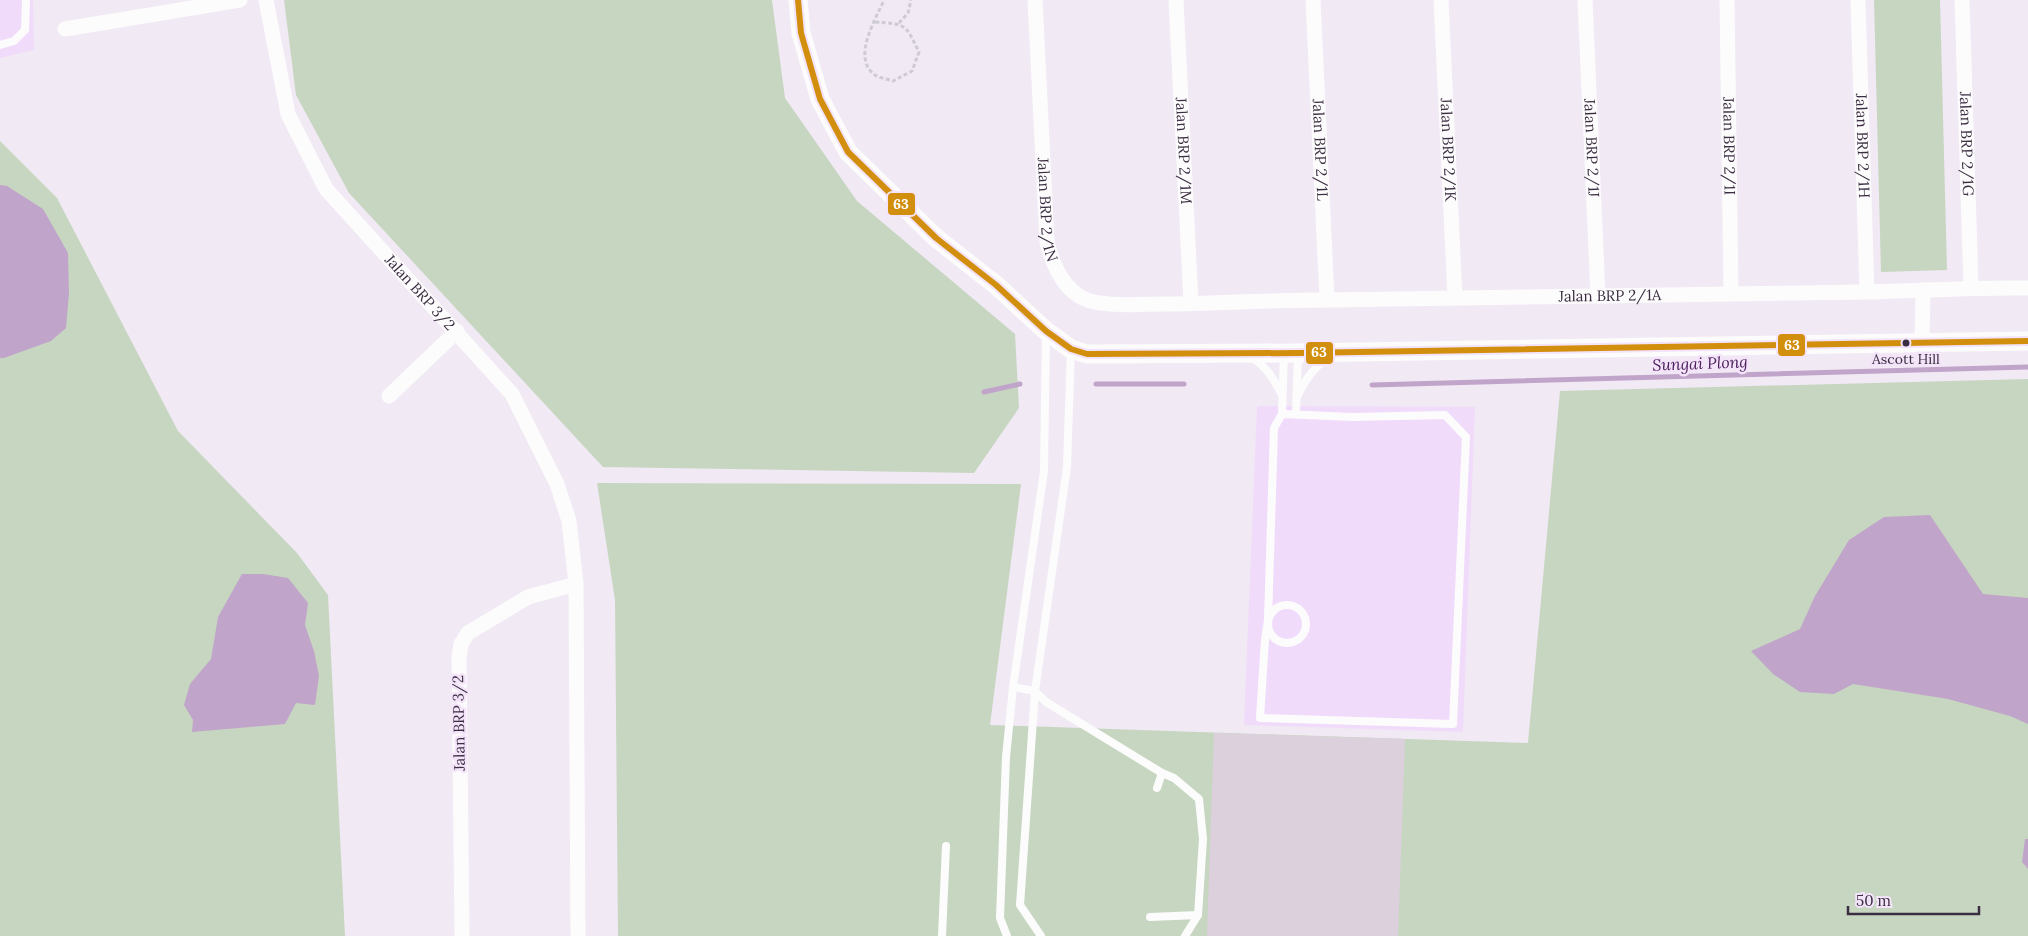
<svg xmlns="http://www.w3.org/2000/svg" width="2028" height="936" font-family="Lora,serif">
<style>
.built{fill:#f1dbfa}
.green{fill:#c7d6c1}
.water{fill:#c0a4ca}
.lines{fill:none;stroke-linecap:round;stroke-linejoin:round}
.stream{stroke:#c0a4ca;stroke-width:5}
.building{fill:#ddd0dd}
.path{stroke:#cfcbd2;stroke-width:3;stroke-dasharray:4 2.5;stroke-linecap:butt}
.service{stroke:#fdfcfd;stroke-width:8}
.minor{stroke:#fdfcfd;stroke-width:15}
.tertiary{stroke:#fdfcfd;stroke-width:19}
.bus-1-casing{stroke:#f3e4f9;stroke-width:10}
.bus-1{stroke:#d28e0d;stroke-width:6}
.bus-dot{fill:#3c2e42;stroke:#f3e4f9;stroke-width:2}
.labels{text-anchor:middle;stroke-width:5;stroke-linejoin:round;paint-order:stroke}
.bus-label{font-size:14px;fill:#3c2e42;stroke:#f3e4f9}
.street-label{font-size:15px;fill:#3c2e42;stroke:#f3e4f9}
.water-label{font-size:16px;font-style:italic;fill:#4d205d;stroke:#f3e4f9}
.line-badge{stroke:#f3e4f9;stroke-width:2}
.badge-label{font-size:14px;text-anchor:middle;font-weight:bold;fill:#fff}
</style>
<rect width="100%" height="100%" fill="#f1e9f4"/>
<!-- built -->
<g class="built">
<path d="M0 0H33L34 50 0 58Z"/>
<path d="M1257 406 1475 407 1463 732 1244 725Z"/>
</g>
<!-- green -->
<g class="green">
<path d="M284 0H772L785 98 857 201 1015 334 1019 408 974 473 603 467 349 193 296 95Z"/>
<path d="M1874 0H1940L1947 270 1881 272Z"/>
<path d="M0 141 57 198 178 431 297 553 328 595 345 936H0Z"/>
<path d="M2028 379V936H618L615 600 597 483 1021 484 990 725 1528 743 1560 391Z"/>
</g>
<!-- water -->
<g class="water">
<path d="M0 185 7 186 43 209 68 253 69 293 66 328 51 341 4 358H0Z"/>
<path d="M1930 515 1983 594 2028 598V724L2010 716 1948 699 1853 684 1834 694 1800 692 1773 674 1751 651 1800 629 1815 596 1849 540 1884 517Z"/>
<path d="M242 574H263L288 578 308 603 305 625 314 651 319 676 315 705 296 703 285 724 192 732 193 720 184 705 190 684 211 659 218 617Z"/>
<path d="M2025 839H2028V869L2022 862Z"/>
</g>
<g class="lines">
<!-- stream -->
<g class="stream">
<path d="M1096 384H1184"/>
<path d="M1372 385 2028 367"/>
<path d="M984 392 1020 384"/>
</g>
</g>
<!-- building -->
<path class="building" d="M1214 733 1405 739 1398 936H1207Z"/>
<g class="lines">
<!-- path -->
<g class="path">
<path d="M875 22C907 24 905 24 919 52L912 71 893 81C888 79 879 78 875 75 851 58 876 19 884 0"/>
<path d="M899 23 908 13 911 0"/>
</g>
<!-- service -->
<g class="service">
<path d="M0 45 14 41 25 30 26 0"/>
<path d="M1253 358C1267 368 1274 379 1282 395"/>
<path d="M1297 397C1305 380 1313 368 1329 357"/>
<path d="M1282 414 1352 417 1445 415 1466 437 1453 724 1260 718 1265 640 1268 620 1274 428Z"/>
<path d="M1282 414 1284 353"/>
<path d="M1296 414 1298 354"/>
<circle cx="1287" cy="624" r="19"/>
<path d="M1013 687 1035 691 1046 702 1162 773 1174 778 1199 799 1203 839 1198 915 1185 936"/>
<path d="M1157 788 1162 773"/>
<path d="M1150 917 1198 915"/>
<path d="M942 936 946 846"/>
<path d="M1007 936 1000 918 1006 757 1013 687 1044 471 1046 332"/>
<path d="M1041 936 1020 905 1035 691 1067 467 1071 349"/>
</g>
<!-- minor -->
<g class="minor">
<path id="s1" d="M266 0 288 114 326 189 512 394 557 484 569 521 576 584 578 936"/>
<path id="s2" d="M1035 0 1047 242C1053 266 1064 293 1090 301 1115 307 1142 304 1166 304 1221 303 1275 300 1330 300 1508 297 1687 295 1865 292 1919 291 1973 287 2028 288"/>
<path id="s3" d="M1176 0 1191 303"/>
<path id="s4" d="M1313 0 1327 300"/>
<path id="s5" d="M1441 0 1455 298"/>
<path id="s6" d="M1585 0 1598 296"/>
<path id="s7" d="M1727 0 1731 293"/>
<path id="s8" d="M1858 0 1867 292"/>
<path id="s9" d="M1962 0 1971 287"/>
<path d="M65 29 240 0"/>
<path d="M1922 343 1923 290"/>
<path d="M389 396 457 331"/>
<path d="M462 936 459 658 461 644 468 633 528 597 576 584"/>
</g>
<!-- tertiary -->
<path class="tertiary" d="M798 0 801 33 820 99 848 152 936 238 996 285 1046 331 1071 349 1087 354 1298 353 2028 341"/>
<defs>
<path id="bus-1" d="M798 0 801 33 820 99 848 152 936 238 996 285 1046 331 1071 349 1087 354 1298 353 2028 341"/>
</defs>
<!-- bus-1 casing -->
<use href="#bus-1" class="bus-1-casing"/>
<!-- bus-1 -->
<use href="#bus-1" class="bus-1"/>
</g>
<!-- markers -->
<circle class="bus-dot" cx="1906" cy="343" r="4.5"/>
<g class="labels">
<!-- bus labels -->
<g class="bus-label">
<text x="1906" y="364">Ascott Hill</text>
</g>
<!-- street labels -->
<g class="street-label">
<text dy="5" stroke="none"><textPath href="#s9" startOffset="144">Jalan BRP 2/1G</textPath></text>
<text dy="5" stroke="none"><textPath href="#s8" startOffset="146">Jalan BRP 2/1H</textPath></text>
<text dy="5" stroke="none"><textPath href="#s7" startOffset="146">Jalan BRP 2/1I</textPath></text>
<text dy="5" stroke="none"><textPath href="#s6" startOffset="148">Jalan BRP 2/1J</textPath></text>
<text dy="5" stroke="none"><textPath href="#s5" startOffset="150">Jalan BRP 2/1K</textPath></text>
<text dy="5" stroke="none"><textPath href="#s4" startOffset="150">Jalan BRP 2/1L</textPath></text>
<text dy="5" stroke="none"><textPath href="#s3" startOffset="151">Jalan BRP 2/1M</textPath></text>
<text dy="5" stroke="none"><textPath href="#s2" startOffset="210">Jalan BRP 2/1N</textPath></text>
<text dy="5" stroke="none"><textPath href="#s1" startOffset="340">Jalan BRP 3/2</textPath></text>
<text dy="5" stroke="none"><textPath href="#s2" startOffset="839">Jalan BRP 2/1A</textPath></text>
<text transform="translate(459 723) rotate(-91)" y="5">Jalan BRP 3/2</text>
</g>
<!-- water labels -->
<g class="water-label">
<text transform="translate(1700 363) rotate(-2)" y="6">Sungai Plong</text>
</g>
</g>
<g class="line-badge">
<rect x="887" y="192" width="29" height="24" rx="5" fill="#d28e0d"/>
<rect x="1777" y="333" width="29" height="24" rx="5" fill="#d28e0d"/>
<rect x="1305" y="341" width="29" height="24" rx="5" fill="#d28e0d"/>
</g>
<g class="badge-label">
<text x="901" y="209">63</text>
<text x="1792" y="350">63</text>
<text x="1319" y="357">63</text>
</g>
<!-- scale -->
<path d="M1848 906v8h131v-8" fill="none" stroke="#3c2e42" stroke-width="2.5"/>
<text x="1856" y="906" font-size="15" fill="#3c2e42" stroke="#f3e4f9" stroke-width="4" paint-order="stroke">50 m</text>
</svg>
